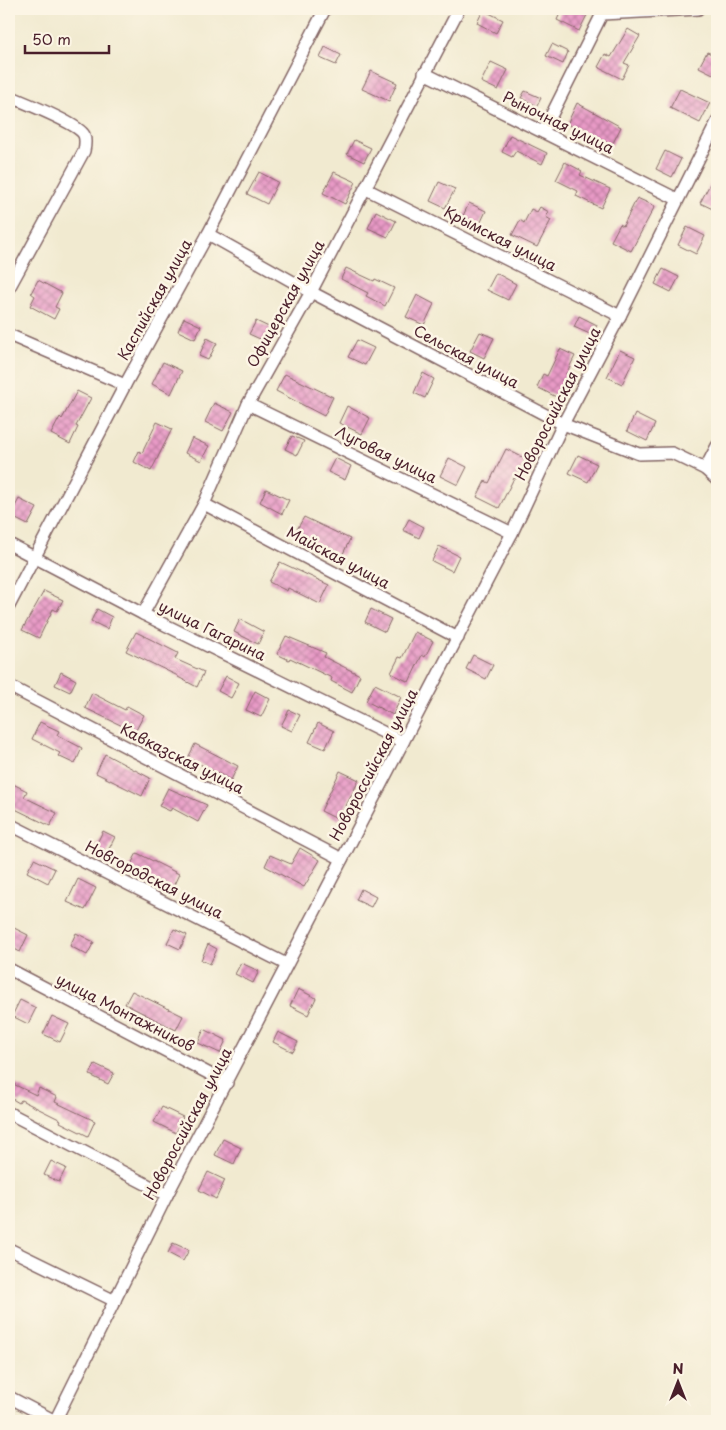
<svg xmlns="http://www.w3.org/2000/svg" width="726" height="1430" font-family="'Playpen Sans',sans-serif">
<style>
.building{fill:url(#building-cross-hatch)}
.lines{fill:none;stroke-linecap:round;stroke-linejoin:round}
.minor-casing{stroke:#846665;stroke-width:14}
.minor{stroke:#fff;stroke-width:11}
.labels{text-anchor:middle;stroke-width:5;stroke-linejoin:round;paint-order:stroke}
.street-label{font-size:15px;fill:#4a1f2b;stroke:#fcf5e5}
</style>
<defs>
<pattern id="building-cross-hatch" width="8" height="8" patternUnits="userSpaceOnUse" patternTransform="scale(1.25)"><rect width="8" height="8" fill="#e89ac6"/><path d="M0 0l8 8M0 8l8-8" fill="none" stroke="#be7da1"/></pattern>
</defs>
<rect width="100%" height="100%" fill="#fcf5e5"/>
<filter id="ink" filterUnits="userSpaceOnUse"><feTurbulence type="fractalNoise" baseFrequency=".02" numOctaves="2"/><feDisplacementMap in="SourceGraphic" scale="10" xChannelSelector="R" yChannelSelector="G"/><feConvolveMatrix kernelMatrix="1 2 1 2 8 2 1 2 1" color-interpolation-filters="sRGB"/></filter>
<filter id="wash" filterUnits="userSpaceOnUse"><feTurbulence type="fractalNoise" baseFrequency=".0096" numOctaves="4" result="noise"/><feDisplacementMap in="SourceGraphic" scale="20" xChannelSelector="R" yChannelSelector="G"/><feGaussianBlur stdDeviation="1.12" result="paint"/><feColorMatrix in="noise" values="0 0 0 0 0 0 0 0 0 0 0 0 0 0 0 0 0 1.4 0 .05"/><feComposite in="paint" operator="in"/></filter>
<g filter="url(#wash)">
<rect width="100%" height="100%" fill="#f1ead0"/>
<g id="blocks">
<!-- building -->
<g class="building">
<path d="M562 9H590L579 31 557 20Z"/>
<path d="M483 10 503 20 496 33 477 23Z"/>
<path d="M628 29 640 36 624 63 629 65 622 79 598 67 605 54 611 57Z"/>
<path d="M552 44 568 52 563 64 546 56Z"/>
<path d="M325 47 341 55 336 65 320 58Z"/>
<path d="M707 52 717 56V76L699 67Z"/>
<path d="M491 62 508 70 498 90 481 82Z"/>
<path d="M371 71 397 83 389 101 362 89Z"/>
<path d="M680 89 710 103 700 123 670 108Z"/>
<path d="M525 91 541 98 537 106 521 98Z"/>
<path d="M577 103 621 127 612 145 567 124Z"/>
<path d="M510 135 547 153 542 164 516 151 512 157 502 152Z"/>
<path d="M354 140 371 148 364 162 347 154Z"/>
<path d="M665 151 681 159 672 177 656 169Z"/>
<path d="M565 162 582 171 580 175 610 189 601 208 576 196 578 191 556 180Z"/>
<path d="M259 172 278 182 267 204 247 194Z"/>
<path d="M334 172 356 182 345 204 323 193Z"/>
<path d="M439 182 455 189 445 208 430 201Z"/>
<path d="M710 184 717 187V211L700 203Z"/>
<path d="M637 198 655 206 631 251 611 241 620 224 623 226Z"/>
<path d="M469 203 486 211 479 226 462 218Z"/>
<path d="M540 207 549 212 546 217 551 220 537 247 512 235 520 220 524 223 531 209 537 212Z"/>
<path d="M376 211 396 221 388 237 368 228Z"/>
<path d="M687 227 705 236 696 254 678 245Z"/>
<path d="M346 268 374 281 375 279 394 288 385 306 366 296 368 293 341 279Z"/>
<path d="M663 269 679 277 671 292 655 284Z"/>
<path d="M496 273 516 284 508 300 487 290Z"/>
<path d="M38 280 62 293 55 307 59 309 54 319 30 306 35 296 31 293Z"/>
<path d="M417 295 434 304 424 325 406 317Z"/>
<path d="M579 316 597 325 592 335 574 327Z"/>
<path d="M184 318 201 326 195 339 178 331Z"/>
<path d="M256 321 275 330 269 343 249 334Z"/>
<path d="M480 332 494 338 484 358 470 351Z"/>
<path d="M207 338 217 343 208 360 199 356Z"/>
<path d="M357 340 374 348 365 365 348 357Z"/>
<path d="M560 349 575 356 566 374 569 375 558 398 537 387 543 374 547 376Z"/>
<path d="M620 350 635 357 622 384 607 377Z"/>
<path d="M163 362 182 371 171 394 152 384Z"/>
<path d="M423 373 434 379 425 398 414 393Z"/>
<path d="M285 374 333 397 324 416 276 391Z"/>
<path d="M77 391 91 398 76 426 78 427 70 444 51 434 60 417 62 419Z"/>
<path d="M214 403 233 412 223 431 205 422Z"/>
<path d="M347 406 370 418 362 434 339 423Z"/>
<path d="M635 414 655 424 647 441 627 431Z"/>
<path d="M157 422 172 429 151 471 134 462 139 451 142 453Z"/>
<path d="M292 436 304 441 297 455 285 449Z"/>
<path d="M192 438 209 446 201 461 185 453Z"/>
<path d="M506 449 526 459 516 479 514 478 499 508 477 497 485 481 489 483Z"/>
<path d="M578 455 597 464 588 482 569 473Z"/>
<path d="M335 458 351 466 345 480 328 472Z"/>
<path d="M449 458 467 467 458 485 440 476Z"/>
<path d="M266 489 289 500 282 514 260 502Z"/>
<path d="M19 499 37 508 28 525 10 516Z"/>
<path d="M304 517 350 539 342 556 295 533Z"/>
<path d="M409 519 424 527 419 538 403 530Z"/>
<path d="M439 546 459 556 452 571 432 561Z"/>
<path d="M280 562 329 585 320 604 288 588 287 591 269 582Z"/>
<path d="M44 591 63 600 57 611 53 609 39 638 22 630Z"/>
<path d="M97 609 112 617 107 629 91 621Z"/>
<path d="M371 609 391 619 385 632 365 622Z"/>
<path d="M240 619 264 632 258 644 234 632Z"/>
<path d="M136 632 178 653 175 659 204 672 197 687 178 677V676L126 651Z"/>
<path d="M415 632 433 641 425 657 422 655 409 682 391 673 399 657 402 658Z"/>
<path d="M286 636 326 653 324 657 360 675 352 692 331 681 332 678 290 658 289 660 277 654Z"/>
<path d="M473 655 493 665 486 679 466 669Z"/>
<path d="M61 672 76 680 70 692 55 685Z"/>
<path d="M226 676 239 683 231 698 218 691Z"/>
<path d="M375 684 401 697 393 715 366 701Z"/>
<path d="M255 691 270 699 261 717 246 710Z"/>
<path d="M92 693 125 710 127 706 144 715 135 732 85 708Z"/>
<path d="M289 710 300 715 292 731 281 726Z"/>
<path d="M40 722 59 731 57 735 82 748 75 764 58 756 60 753 32 739Z"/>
<path d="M318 723 334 731 325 749 309 742Z"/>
<path d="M195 744 238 766 231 780 188 758Z"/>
<path d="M105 754 150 778 142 796 96 773Z"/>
<path d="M340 771 359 780 339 820 321 811Z"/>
<path d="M9 782 27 791 24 797 57 813 50 826 9 806Z"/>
<path d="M168 788 207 805 198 822 172 808 170 811 159 806Z"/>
<path d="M103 831 115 837 106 855 94 849Z"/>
<path d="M300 848 320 860 304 887 265 866 270 855 291 864Z"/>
<path d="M137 853 179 874 172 889 129 868Z"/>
<path d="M34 859 55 869 48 883 27 872Z"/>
<path d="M78 879 96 888 85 910 67 902Z"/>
<path d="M361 889 376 897 371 907 356 900Z"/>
<path d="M12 927 28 935 20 952 9 946V933Z"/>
<path d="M174 929 187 935 180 949 167 943Z"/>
<path d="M76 933 94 942 87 955 70 946Z"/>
<path d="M208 944 217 949 210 964 201 960Z"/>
<path d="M241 963 259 971 253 983 235 974Z"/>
<path d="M298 989 316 998 308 1015 290 1006Z"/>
<path d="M132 991 183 1016 176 1030 125 1004Z"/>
<path d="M20 1000 36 1008 28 1024 12 1016Z"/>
<path d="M52 1016 69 1024 60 1042 43 1034Z"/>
<path d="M204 1029 226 1040 220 1053 198 1043Z"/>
<path d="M278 1032 298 1042 293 1052 273 1042Z"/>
<path d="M95 1064 114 1073 108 1084 90 1075Z"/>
<path d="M9 1082 36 1095 39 1088 57 1097 55 1102 95 1121 88 1136 60 1122 61 1120 21 1100 19 1103 9 1097Z"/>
<path d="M162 1107 183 1117 176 1133 154 1122Z"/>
<path d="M223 1139 241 1148 234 1164 215 1155Z"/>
<path d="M51 1161 66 1168 59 1182 44 1175Z"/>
<path d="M208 1172 225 1180 216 1199 199 1190Z"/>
<path d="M173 1243 189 1250 183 1261 168 1253Z"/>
</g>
</g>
</g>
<g filter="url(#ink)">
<use href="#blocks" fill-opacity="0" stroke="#846665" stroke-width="1"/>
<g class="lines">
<defs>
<g id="minor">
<path d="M424 73 677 199"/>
<path d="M9 96C23 102 79 124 84 135 86 140 85 146 84 151L9 288"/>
<path d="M543 132 602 14 698 9"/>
<path d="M366 189 620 316"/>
<path d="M208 234 311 292 563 424 639 454 672 453 705 469 717 480"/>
<path d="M9 335 125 385"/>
<path d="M248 404 512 533"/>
<path d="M705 469 717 446"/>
<path d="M204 504 458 638"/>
<path d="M9 544 143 614 403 742"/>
<path d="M9 606 125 385 208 234 325 9"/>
<path d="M143 614 204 504 248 404 311 292 459 9"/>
<path d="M9 686 342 859"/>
<path d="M9 824 286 964"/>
<path d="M9 969 227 1083"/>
<path d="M9 1113 167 1195"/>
<path d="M9 1249 115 1301"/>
<path d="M9 1397 55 1421 167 1195 512 533 563 424 620 316 717 122"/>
</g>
</defs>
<!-- minor casing -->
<use href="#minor" class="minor-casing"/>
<!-- minor -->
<use href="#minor" class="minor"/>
</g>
</g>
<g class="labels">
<!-- street labels -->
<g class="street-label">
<text transform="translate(558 123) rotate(26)" y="5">Рыночная улица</text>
<text transform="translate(500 239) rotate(27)" y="5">Крымская улица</text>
<text transform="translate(155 300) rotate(-61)" y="5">Каспийская улица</text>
<text transform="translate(286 304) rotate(-61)" y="5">Офицерская улица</text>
<text transform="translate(466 357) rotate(28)" y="5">Сельская улица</text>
<text transform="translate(558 404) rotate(-63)" y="5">Новороссийская улица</text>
<text transform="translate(386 455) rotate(26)" y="5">Луговая улица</text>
<text transform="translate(338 558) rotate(28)" y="5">Майская улица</text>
<text transform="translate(212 631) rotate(26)" y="5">улица Гагарина</text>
<text transform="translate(182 759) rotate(27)" y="5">Кавказская улица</text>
<text transform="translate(374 765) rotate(-62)" y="5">Новороссийская улица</text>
<text transform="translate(154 880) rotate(27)" y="5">Новгородская улица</text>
<text transform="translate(125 1013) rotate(27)" y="5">улица Монтажников</text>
<text transform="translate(188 1124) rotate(-62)" y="5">Новороссийская улица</text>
</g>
</g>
<!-- margin -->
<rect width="726" height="1430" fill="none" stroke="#fcf5e5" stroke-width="30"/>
<!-- north arrow -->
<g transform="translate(678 1382)" stroke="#fcf5e5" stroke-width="4" paint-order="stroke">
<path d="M0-4L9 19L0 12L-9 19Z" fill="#4a1f2b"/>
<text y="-8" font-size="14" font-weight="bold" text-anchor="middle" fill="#4a1f2b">N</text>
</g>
<!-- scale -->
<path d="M25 45v8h84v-8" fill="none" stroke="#4a1f2b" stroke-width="2.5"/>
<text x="32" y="45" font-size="15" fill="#4a1f2b" stroke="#fcf5e5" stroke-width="4" paint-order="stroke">50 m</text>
</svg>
